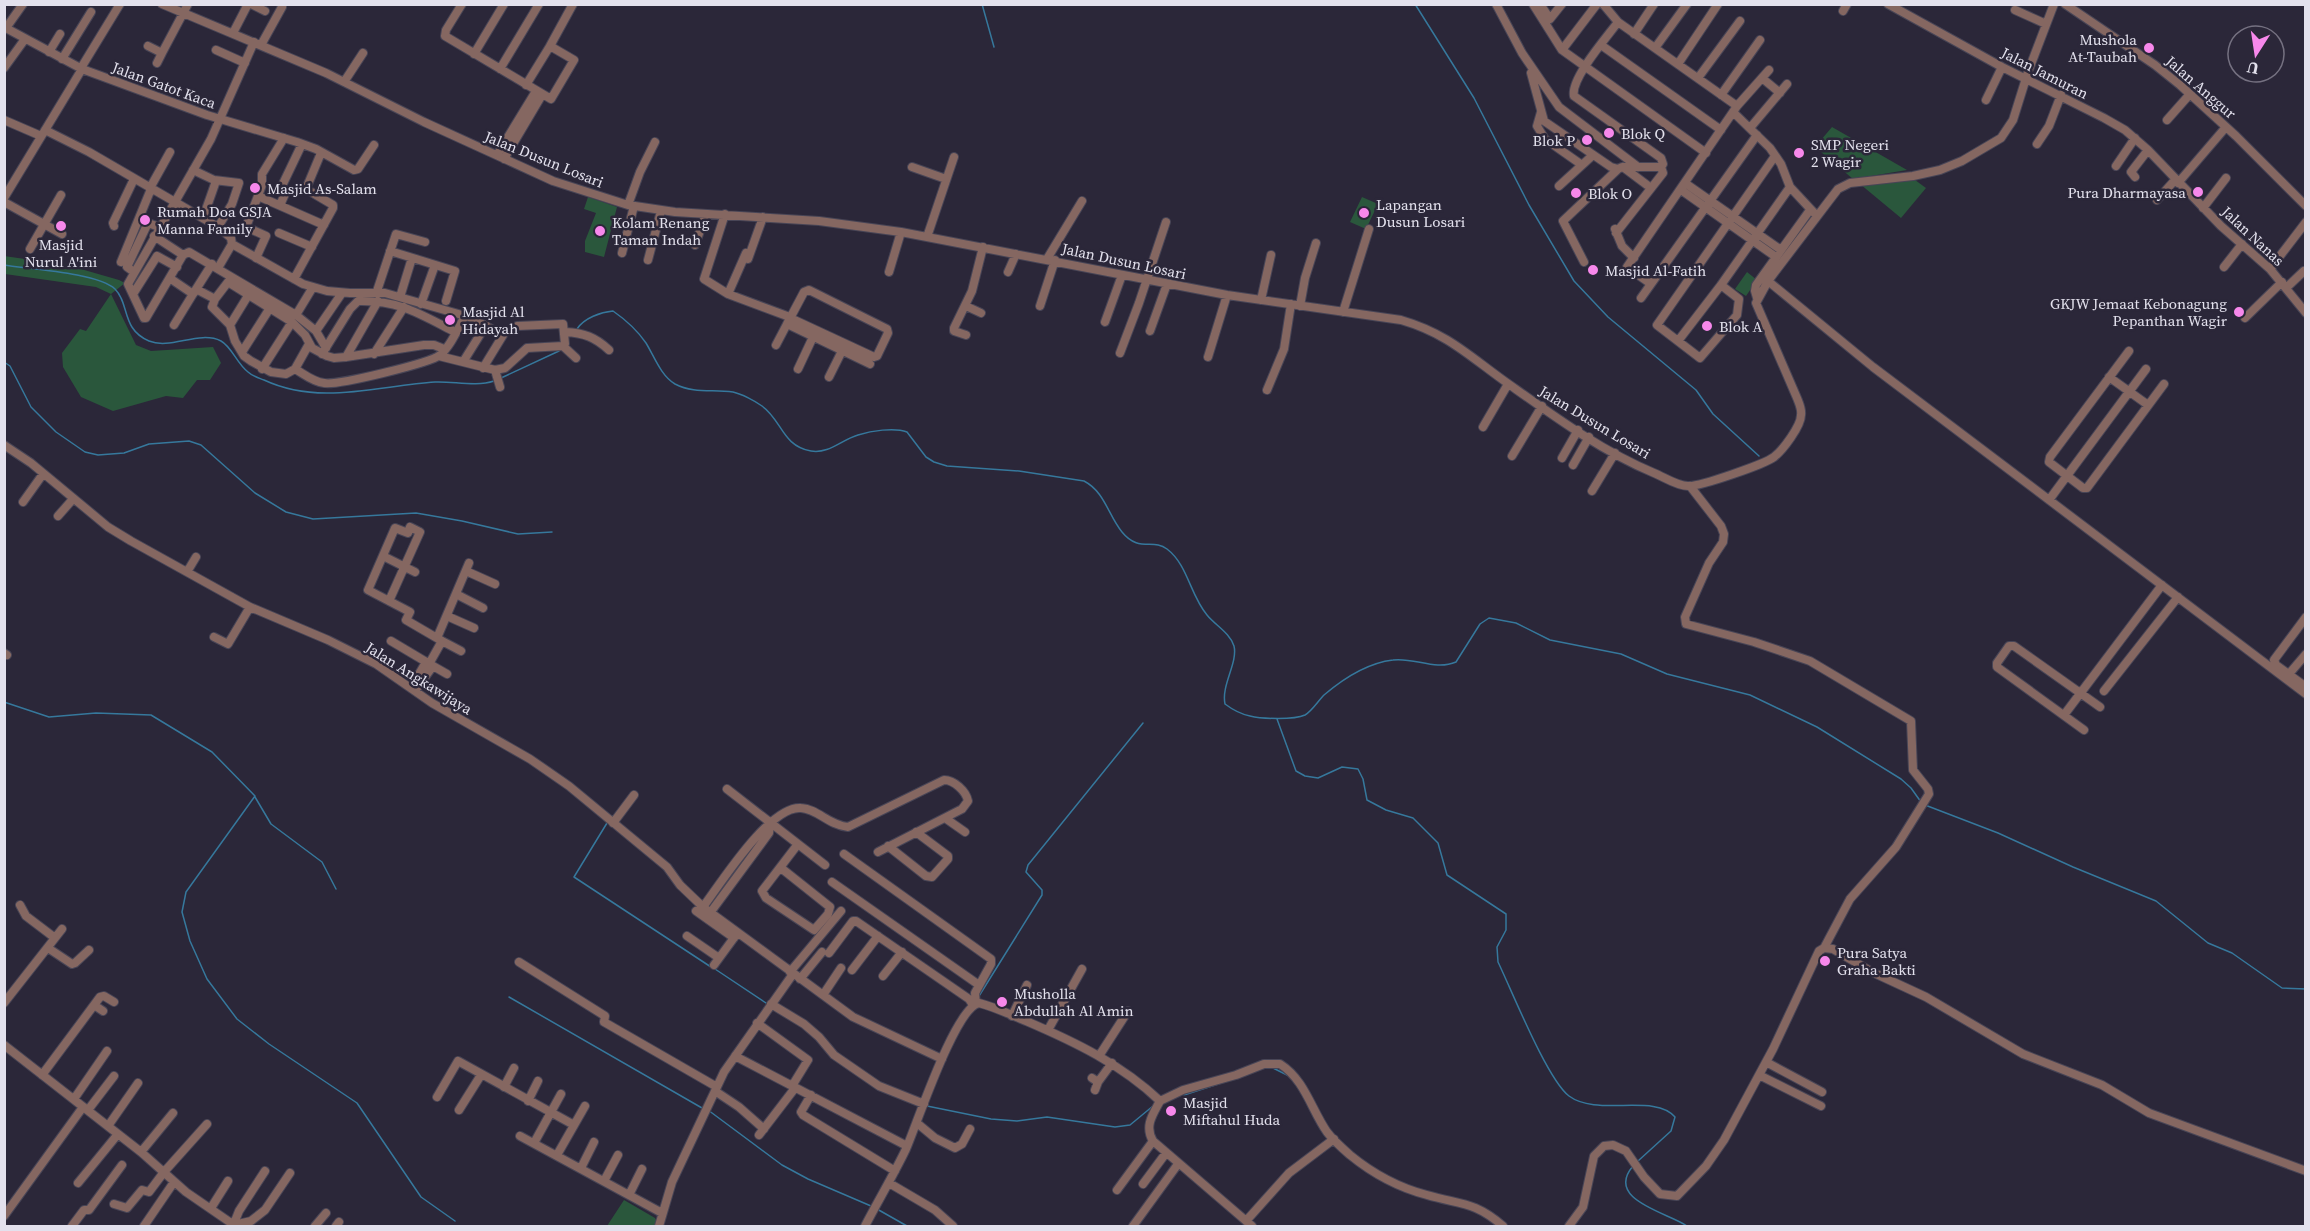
<svg xmlns="http://www.w3.org/2000/svg" width="2310" height="1231" font-family="'Source Serif 4',serif">
<style>
.green{fill:#2a573c}
.lines{fill:none;stroke-linecap:round;stroke-linejoin:round}
.stream{stroke:#36789c;stroke-width:1.5}
.minor-casing{stroke:#484556;stroke-width:10}
.minor{stroke:#856761;stroke-width:8}
.poi-dot{fill:#f788eb;stroke:#2b2739;stroke-width:2}
.labels{text-anchor:middle;dominant-baseline:central;stroke-width:5;stroke-linejoin:round;paint-order:stroke}
.poi-label{font-size:15px;fill:#e3e1ed;stroke:#2b2739;text-anchor:start}
.street-label{font-size:15px;fill:#e3e1ed;stroke:#2b2739}
</style>
<rect width="100%" height="100%" fill="#2b2739"/>
<path class="green" d="M1832,127L1907,170L1853,179L1815,147Z
M1915,180L1926,188L1901,218L1860,184Z
M588,197L617,207L604,257L585,252V241L596,213L584,209Z
M1362,197L1378,204L1366,229L1350,222Z
M4,256L67,265L119,280L125,283L111,294L136,345L151,351L213,347L221,363L210,380H197L183,398L166,396L113,411L81,397L63,367L62,353L80,329L86,331L111,294L96,287L5,274Z
M1747,272L1757,280L1746,296L1735,289Z
M624,1200L655,1218L657,1222L656,1226H607Z"/>
<g class="lines">
<path class="stream" d="M982,4L994,47
M1415,4L1474,98L1529,205L1574,281L1608,317L1696,390L1713,414L1759,456
M4,265C29,269 98,273 115,289C130,304 121,329 149,341C171,350 199,330 221,341C232,347 237,364 248,372C252,376 259,378 264,380C320,406 377,386 435,382C453,381 476,387 494,381
M577,329C584,318 601,312 613,311C626,320 637,330 646,343C654,356 661,376 675,384C694,394 713,389 733,392C742,394 755,401 762,406C782,420 782,446 811,451C829,454 841,440 858,435C871,431 894,427 907,432L926,457L934,462L947,466L1019,471L1084,481C1105,492 1108,515 1122,532C1139,553 1153,538 1167,549C1188,565 1190,595 1207,615C1215,625 1230,633 1234,646C1238,663 1221,685 1225,704C1233,710 1240,714 1250,716C1262,719 1294,720 1305,715C1312,711 1318,701 1324,695C1344,678 1367,663 1393,660C1414,657 1435,671 1456,662L1480,624L1489,618L1516,623L1550,640L1621,654L1667,674L1750,695L1817,727L1901,779L1911,788L1921,802
M4,362L10,366L31,407L56,432L85,452L98,455L124,453L149,444L189,441L201,445L255,493L286,512L313,519L416,513L462,521L518,534L552,532
M501,378L559,351
M4,702L49,717L96,713L151,715L212,752L255,796L186,892L182,912L190,941L207,979L237,1019L269,1044L357,1103L421,1197L455,1221
M1277,719L1296,771L1305,776L1318,778L1342,767L1358,769L1363,779L1367,800L1386,810L1413,818L1438,843L1447,875L1506,914V930L1497,947L1498,962C1512,991 1547,1079 1569,1096C1597,1117 1655,1093 1675,1117L1671,1131L1638,1161
M255,797L271,824L322,862L336,889
M1925,805L1998,833L2073,867L2156,901L2208,943L2232,953L2282,988L2306,989
M607,823L574,877L711,967
M715,969L766,1003
M979,996L1042,895V890L1026,872L1028,865L1143,723
M509,997L702,1108
M1273,1068L1287,1075
M1184,1095L1249,1074
M927,1106L991,1119L1017,1121L1047,1117L1115,1127L1130,1125L1153,1106
M708,1110L782,1165L808,1179L871,1206
M1633,1166C1604,1200 1669,1213 1687,1226
M877,1209L907,1226"/>
<defs>
<path id="minor" d="M162,4L326,73L424,122L553,181L628,205L675,212L819,221L901,232L1227,295L1401,320C1449,334 1470,357 1510,385C1555,417 1603,452 1654,473C1664,477 1677,486 1688,486C1699,487 1765,464 1774,457C1783,450 1801,426 1801,415C1802,409 1799,403 1797,398L1756,303L1768,281L1828,202L1838,189L1850,183L1913,176L1940,170L1962,161L2001,138L2013,120L2028,72L2054,4
M251,4L265,11
M462,4L446,30L445,36L551,99L574,60L550,46L573,4
M1496,4L1522,53L1559,107L1638,167
M1533,4L1562,50L1706,153
M1540,4L1550,19L1562,4
M1603,4L1618,22L1737,106L1733,112L1770,148L1781,164L1790,187L1817,216
M1888,4L2002,67L2104,118L2125,130L2148,150L2221,226L2270,269L2306,313
M2065,4L2155,65L2180,85L2236,136L2306,206
M2015,10L2046,24
M1843,11L1847,4
M4,27L82,69L207,115L297,142L316,149L354,170L358,169L374,145
M6,28L23,4
M233,33L248,4
M1634,34L1654,4
M254,42L211,139L128,284L144,318H146L183,255L189,252L296,315L316,331L342,293
M261,45L282,7
M1601,45L1721,130
M148,46L162,53L188,4
M1655,48L1687,4
M216,50L245,63
M1562,50L1597,4
M49,52L60,34
M474,54L504,4
M62,59L91,12
M157,63L162,53
M1678,64L1718,4
M4,68L25,39
M81,68L120,4
M500,69L539,4
M1531,73L1544,121L1611,167L1618,169L1622,167H1661
M1698,78L1740,21
M1762,78L1780,93
M344,82L363,53
M526,85L550,46
M1721,95L1760,40
M1986,100L2002,67
M1737,106L1769,70
M1541,112L1537,126L1545,139L1582,165
M1733,112L1627,267L1651,284L1757,135
M4,120L41,136
M2167,120L2190,94
M1750,128L1787,84
M45,130L89,152L218,227L231,238L232,244L303,284L327,291L350,293H385L469,317L497,332H505L517,326L563,324L565,344L563,346L527,348L505,368L495,370L463,362L486,325
M2037,144L2049,126L2061,95
M497,155L536,91
M504,159L542,95
M2116,166L2135,138
M912,167L946,179
M1623,167L1647,185
M193,170L214,180L239,183L232,204L218,227
M2135,177L2131,172L2148,150
M1685,183L1781,250
M2178,183L2226,127
M1559,186L1593,155
M150,188L170,152
M1681,190L1776,257
M258,196L262,185V174L284,138
M4,198L82,69
M2157,200L2175,180
M4,202L62,234
M280,205L285,194L280,190L302,144
M628,205L640,172L655,142
M2203,208L2226,178
M725,214L704,279L728,294L746,253
M203,218L216,181
M114,226L113,223L134,179
M1615,229L1622,246L1634,258
M279,233L312,247
M1616,233L1663,173L1661,167L1663,164L1661,158L1574,96C1570,79 1607,37 1618,22
M154,236L183,255
M927,237L954,157
M695,245L706,214
M30,249L61,195
M390,251L455,271L446,301
M622,253L634,206
M256,258L266,236L246,227L258,196L324,225
M748,259L763,217
M1047,259L1082,201
M648,260L661,211
M121,262L151,189
M1584,262L1563,221L1618,169
M2224,267L2242,244
M218,268L232,244
M2270,269L2306,222
M134,272L127,267L148,223L159,227
M889,272L901,232
M1008,272L1016,254
M171,279L193,294L212,264
M294,279L333,208V205L306,189L321,153
M1768,281L1873,367L2306,694
M1721,285L1739,299L1737,315L1700,358L1657,325L1775,156
M2286,288L2304,271
M196,289L215,299L228,282L292,322L305,335L312,348L327,356L334,358L346,357L424,345H434L444,349
M377,291L396,234L425,242
M133,294L157,256L177,267
M728,294L787,316L790,318L874,357L877,356L888,333L887,329L809,290L804,292L787,324L870,364
M400,297L412,258
M1641,298L1651,284
M1757,298L1755,291L1756,285L1810,210
M215,299L212,307L230,325L235,341L244,356L251,361L271,372L286,374L295,369L309,344
M1261,300L1271,255
M421,304L435,265
M966,306L981,313
M1040,306L1055,260
M1300,306L1305,278L1316,243
M1343,312L1369,229
M296,315L313,287
M2245,318L2282,282
M1105,322L1122,275
M174,325L193,294
M230,325L249,294
M316,331L326,348
M1150,331L1167,284
M565,332C584,333 595,337 609,350
M966,335L954,331V328L972,291L983,247
M1678,341L1721,285L1790,187
M776,345L787,324
M563,346L576,358
M2129,351L2050,457L2049,462L2083,488H2087L2164,384
M242,352L270,308
M1120,353L1139,303L1166,222
M322,354L350,309L358,301C399,300 420,314 455,332
M374,354L404,307
M439,356L463,362
M346,357L378,301
M1208,357L1227,295
M483,368L505,332
M262,369L292,322
M295,369C304,374 313,382 324,383C336,386 430,363 440,355C451,346 458,328 465,316
M798,369L813,337
M495,370L500,387
M829,377L842,351
M2109,377L2148,405
M1267,390L1284,349L1291,304
M1483,427L1508,384
M4,445L31,463L108,527L131,541L250,607L328,640L376,664L432,703L530,759L569,786L667,867L680,885L703,907L853,1017L942,1059
M1512,456L1542,406
M1562,458L1578,430
M1573,465L1589,437
M1690,486L1721,526L1724,534L1723,542L1709,563L1685,617L1686,624L1754,642L1810,661L1911,721L1913,770L1928,789L1929,794L1896,847L1850,899L1824,948
M1592,491L1615,453
M2049,500L2146,369
M23,502L43,474
M58,516L73,499
M383,556L415,572
M466,571L495,584
M187,572L196,557
M456,594L483,608
M389,601L420,532L410,527L408,533L395,528L368,590L410,612L406,620L442,641
M447,616L474,628
M2306,617L2274,660L2276,665L2306,687
M214,637L228,644L250,607
M437,638L469,563
M391,641L433,666L415,691
M4,653L7,655
M429,664L442,641L461,651
M433,666L447,674
M2289,674L2306,654
M411,688L426,662
M2104,691L2178,597
M2064,715L2162,585
M2084,730L1997,667V663L2009,646H2014L2100,707
M727,789L825,865
M945,818L965,832
M613,823L634,795
M888,846L926,876L932,877L948,859V856L916,832
M844,854L991,959V964L975,993L976,1004
M781,868L830,907L828,914L814,930L766,898L762,891L798,844
M832,882L979,985
M20,905L26,916L55,938
M703,907C721,883 770,805 801,808C818,809 828,825 848,827L944,780C954,780 966,791 968,801L962,809L878,852
M696,911L734,938
M710,913L769,833L770,824
M687,936L719,958
M48,948L72,964L75,963L89,950
M829,953L853,921H856L969,999L973,1005
M519,962L605,1016L604,1022L717,1087
M714,965L736,935
M852,970L878,936
M790,972L841,911
M883,976L902,952
M800,979L822,952
M823,995L841,968
M4,1003L62,929
M771,1004L804,1024L819,1037L834,1055L879,1086L924,1104
M94,1005L103,1011
M1012,1016L1027,985
M757,1023L808,1060L792,1086
M1048,1030L1082,969
M4,1045L141,1152L186,1192L234,1225L251,1221L265,1210L290,1173
M735,1056L907,1146
M1099,1056L1128,1011
M1766,1062L1822,1092
M42,1075L100,997L104,996L114,1002
M1759,1075L1821,1106
M1092,1078L1098,1082L1112,1063
M504,1087L514,1068
M1095,1090L1098,1082
M715,1091L739,1107L764,1129
M811,1095L801,1112L803,1115L895,1171
M437,1097L458,1061L574,1125
M74,1099L107,1051
M528,1101L538,1081
M1160,1101C1153,1114 1144,1126 1153,1141L1252,1226
M88,1110L114,1076
M459,1110L481,1075
M917,1123L935,1138L955,1148L962,1144L970,1129
M108,1126L138,1083
M759,1135L795,1088
M520,1136L662,1213
M534,1143L561,1094
M141,1152L173,1113
M557,1155L585,1106
M581,1168L594,1142
M604,1181L618,1155
M78,1183L118,1134
M889,1183L935,1210L953,1226
M1143,1184L1166,1153
M1117,1190L1153,1141
M629,1195L642,1169
M114,1204L127,1208L142,1190L149,1192L164,1172L207,1124
M211,1208L228,1181
M4,1216L83,1107
M1246,1221L1289,1173L1334,1139
M72,1226L84,1210H89L122,1165
M144,1226L174,1182
M233,1226L239,1211L265,1171
M315,1226L326,1213
M336,1226L339,1222
M659,1226L672,1182L724,1072L793,974
M865,1226C878,1201 893,1176 906,1149C917,1124 955,1008 979,1003C995,1007 1011,1015 1026,1021C1075,1042 1121,1064 1160,1101L1183,1090L1236,1075L1264,1064H1280C1305,1080 1311,1109 1327,1132C1333,1140 1342,1148 1350,1155C1372,1173 1400,1188 1427,1195C1461,1205 1474,1201 1503,1226
M1133,1226L1178,1164
M1569,1226L1583,1207L1594,1156L1604,1146L1613,1145L1626,1151L1644,1177L1660,1194L1677,1196L1706,1166L1724,1140L1773,1049L1819,951L1824,948L1833,949L1872,972L1926,997L2023,1054L2102,1085L2149,1113L2306,1171"/>
</defs>
<use href="#minor" class="minor-casing"/>
<use href="#minor" class="minor"/>
</g>
<g class="poi-dot">
<circle cx="2149" cy="48" r="6"/>
<circle cx="1609" cy="133" r="6"/>
<circle cx="1587" cy="140" r="6"/>
<circle cx="1799" cy="153" r="6"/>
<circle cx="255" cy="188" r="6"/>
<circle cx="2198" cy="192" r="6"/>
<circle cx="1576" cy="193" r="6"/>
<circle cx="1364" cy="213" r="6"/>
<circle cx="145" cy="220" r="6"/>
<circle cx="61" cy="226" r="6"/>
<circle cx="600" cy="231" r="6"/>
<circle cx="1593" cy="270" r="6"/>
<circle cx="2239" cy="312" r="6"/>
<circle cx="450" cy="320" r="6"/>
<circle cx="1707" cy="326" r="6"/>
<circle cx="1825" cy="961" r="6"/>
<circle cx="1002" cy="1002" r="6"/>
<circle cx="1171" cy="1111" r="6"/>
</g>
<g class="labels">
<g class="poi-label">
<text x="2137" y="39" text-anchor="end">Mushola<tspan x="2137" dy="17">At-Taubah</tspan></text>
<text x="1621" y="133">Blok Q</text>
<text x="1575" y="140" text-anchor="end">Blok P</text>
<text x="1811" y="144">SMP Negeri<tspan x="1811" dy="17">2 Wagir</tspan></text>
<text x="267" y="188">Masjid As-Salam</text>
<text x="2186" y="192" text-anchor="end">Pura Dharmayasa</text>
<text x="1588" y="193">Blok O</text>
<text x="1376" y="204">Lapangan<tspan x="1376" dy="17">Dusun Losari</tspan></text>
<text x="157" y="211">Rumah Doa GSJA<tspan x="157" dy="17">Manna Family</tspan></text>
<text x="612" y="222">Kolam Renang<tspan x="612" dy="17">Taman Indah</tspan></text>
<text x="61" y="244" text-anchor="middle">Masjid<tspan x="61" dy="17">Nurul A'ini</tspan></text>
<text x="1605" y="270">Masjid Al-Fatih</text>
<text x="2227" y="303" text-anchor="end">GKJW Jemaat Kebonagung<tspan x="2227" dy="17">Pepanthan Wagir</tspan></text>
<text x="462" y="311">Masjid Al<tspan x="462" dy="17">Hidayah</tspan></text>
<text x="1719" y="326">Blok A</text>
<text x="1837" y="952">Pura Satya<tspan x="1837" dy="17">Graha Bakti</tspan></text>
<text x="1014" y="993">Musholla<tspan x="1014" dy="17">Abdullah Al Amin</tspan></text>
<text x="1183" y="1102">Masjid<tspan x="1183" dy="17">Miftahul Huda</tspan></text>
</g>
<g class="street-label">
<text transform="translate(2045 73) rotate(27)">Jalan Jamuran</text>
<text transform="translate(164 85) rotate(20)">Jalan Gatot Kaca</text>
<text transform="translate(2201 87) rotate(41)">Jalan Anggur</text>
<text transform="translate(544 159) rotate(22)">Jalan Dusun Losari</text>
<text transform="translate(2253 236) rotate(43)">Jalan Nanas</text>
<text transform="translate(1124 261) rotate(12)">Jalan Dusun Losari</text>
<text transform="translate(1595 422) rotate(31)">Jalan Dusun Losari</text>
<text transform="translate(419 678) rotate(32)">Jalan Angkawijaya</text>
</g>
</g>
<rect width="2310" height="1231" fill="none" stroke="#e3e1ed" stroke-width="12"/>
<g transform="translate(2256 54) rotate(192)"><circle r="28" fill="#2b2739" stroke="#757181" stroke-width="1.5"/>
<path d="M0-4.5L10 22L0 15L-10 22Z" fill="#f788eb"/>
<text y="-9" font-size="16" font-weight="bold" text-anchor="middle" fill="#e3e1ed">U</text>
</g>
</svg>
